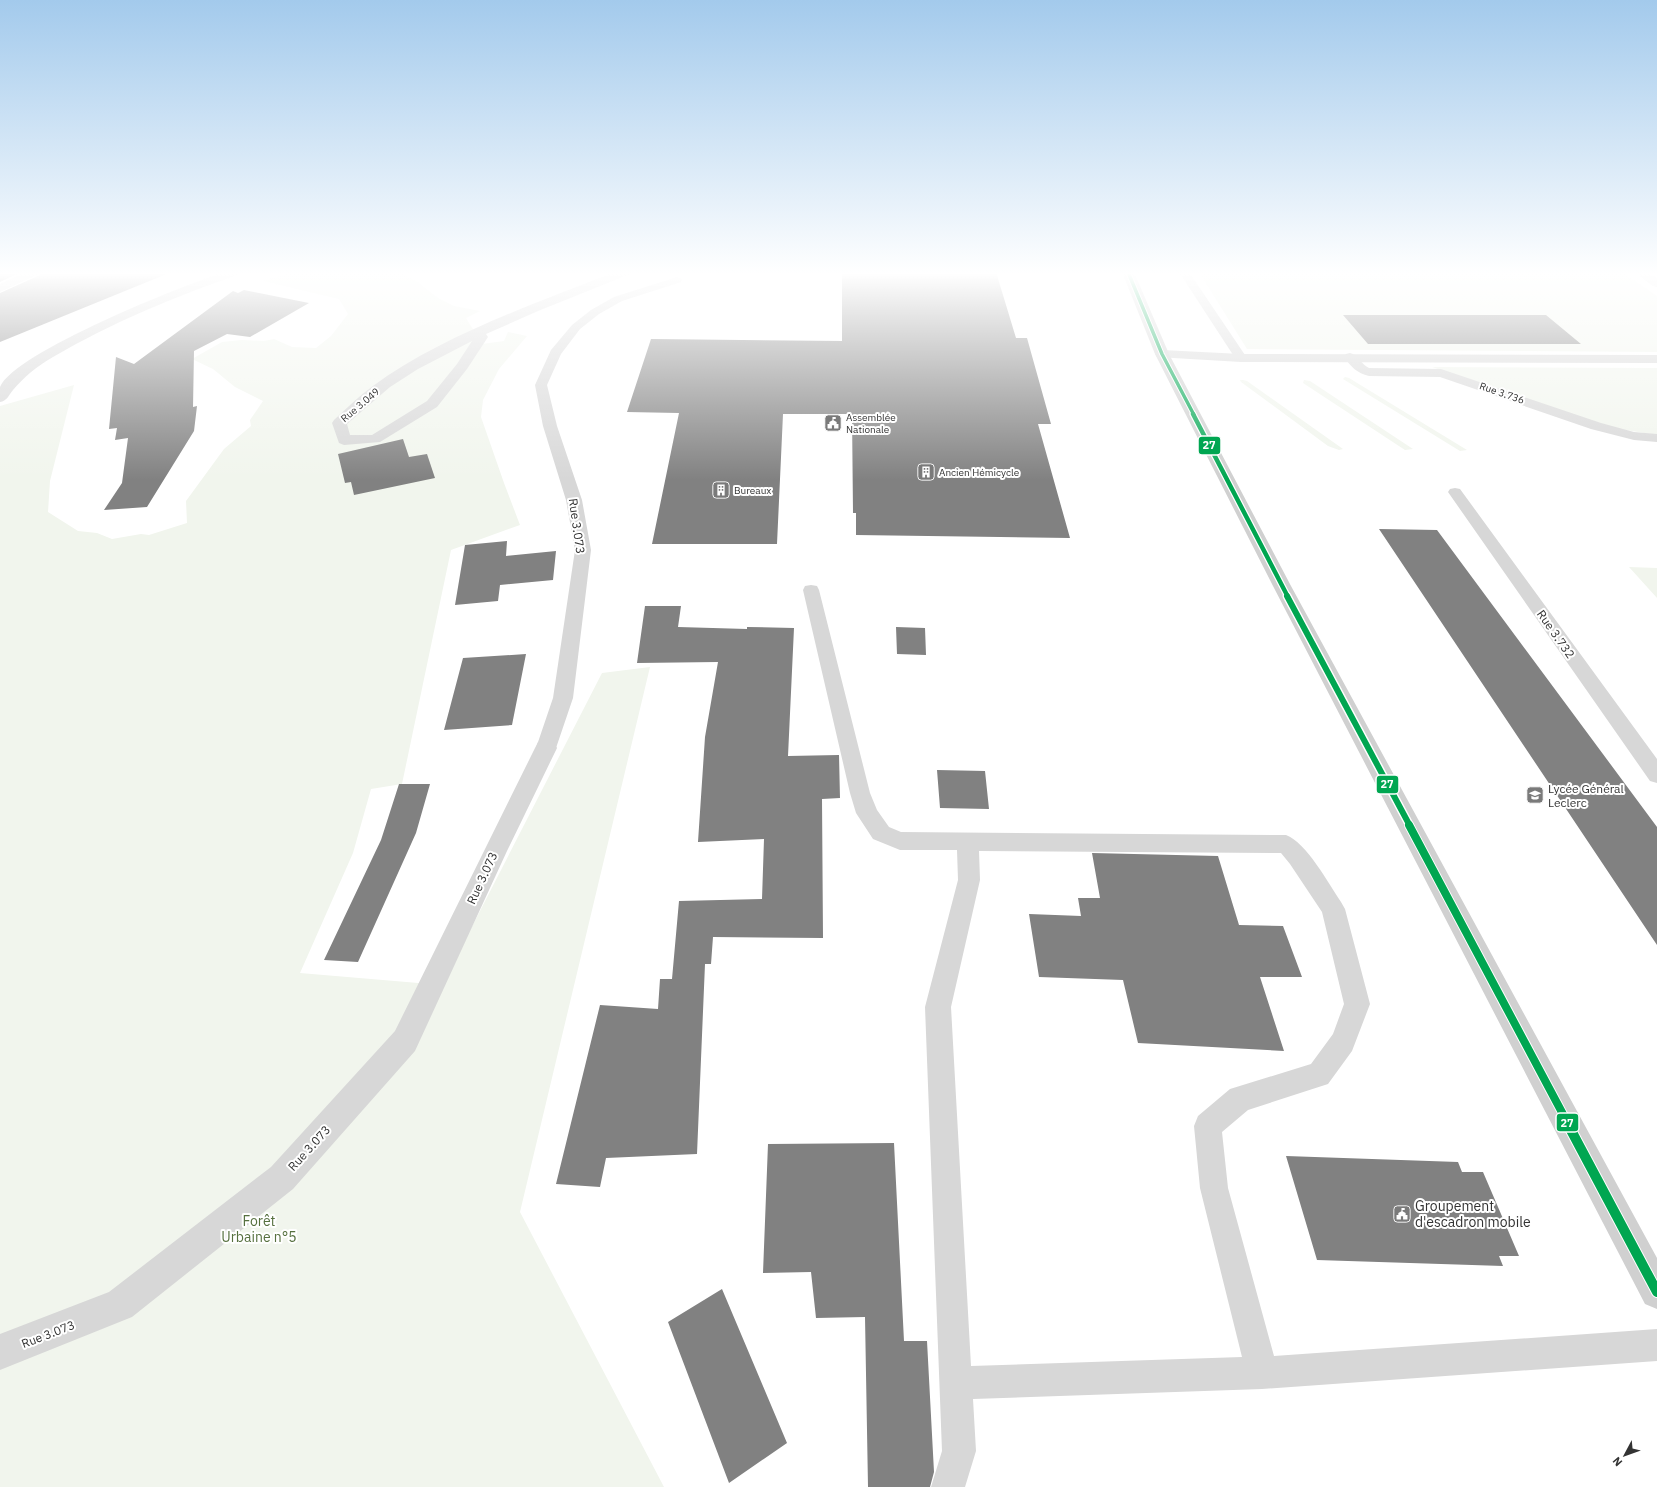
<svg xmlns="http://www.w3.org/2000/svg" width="1657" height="1487" font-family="'IBM Plex Sans',sans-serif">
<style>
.green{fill:#f1f5ed}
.building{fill:#818181}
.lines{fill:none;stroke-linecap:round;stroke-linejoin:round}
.service{fill:#d7d7d7;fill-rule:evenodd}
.minor{fill:#d7d7d7;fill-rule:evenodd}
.tertiary{fill:#d7d7d7;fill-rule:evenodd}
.secondary{fill:#d0d0d0;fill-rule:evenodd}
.bus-1-far4-casing{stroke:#fff;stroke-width:5.5}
.bus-1-far3-casing{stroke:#fff;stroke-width:7}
.bus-1-far2-casing{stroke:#fff;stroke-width:9}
.bus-1-far1-casing{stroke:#fff;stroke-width:10}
.bus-1-casing{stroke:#fff;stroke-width:12}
.bus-1-far4{stroke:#00a651;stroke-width:3.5}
.bus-1-far3{stroke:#00a651;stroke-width:4.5}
.bus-1-far2{stroke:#00a651;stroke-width:6}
.bus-1-far1{stroke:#00a651;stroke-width:8}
.bus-1{stroke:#00a651;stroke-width:10}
.labels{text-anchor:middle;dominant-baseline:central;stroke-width:4;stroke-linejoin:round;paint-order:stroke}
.far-street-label{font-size:10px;fill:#333;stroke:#fff}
.far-poi-label{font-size:10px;fill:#333;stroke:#fff;text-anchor:start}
.street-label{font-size:12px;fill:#333;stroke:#fff}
.poi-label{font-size:12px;fill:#333;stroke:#fff;text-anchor:start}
.near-poi-label{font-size:14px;fill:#333;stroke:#fff;text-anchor:start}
.near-park-label{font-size:14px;fill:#56703f;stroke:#fff}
.line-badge{stroke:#fff;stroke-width:1.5}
.badge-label{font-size:11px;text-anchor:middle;font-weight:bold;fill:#fff}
</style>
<rect width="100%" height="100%" fill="#fff"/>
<path class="green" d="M292,272H399L415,280L438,298L454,306L480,311L466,318L482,344L504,341L508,332L527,336L499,369L483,400L481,417L504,483L520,525L451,550L402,784L371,789L353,853L300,973L442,985L602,673L650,667L520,1212L664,1487H0V406L74,385L50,481L48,512L78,531L97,533L112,539L141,534L149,535L187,523L186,501L224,449L251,426L250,420L263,401L235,387L213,369L192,359L222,342L242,340L264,341L274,339L292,347L316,348L331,336L348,314L339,299L263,281Z
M1199,272H1622L1657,296V352L1247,349Z
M1432,367L1657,368V435L1613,428Z
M1345,377L1349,378L1467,450L1460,451L1343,379Z
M1243,380L1247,381L1343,449L1339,450L1328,446L1241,382L1240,380Z
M1304,380L1310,381L1413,449L1405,450L1303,383Z
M1629,567L1657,568V598Z"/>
<path class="building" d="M0,272H21L0,282Z
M42,272H169V273L0,342V293L40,275Z
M842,272H996L1016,338H1027L1051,424H1038L1070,538L856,535V513H853L852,414H783L777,544H652L679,413L627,412L651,339L842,341Z
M244,290L309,303L250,337L227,334L194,351L193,407L197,406L194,431L147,507L104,510L122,483L128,438L115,440L117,428L109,429L116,357L134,364L233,291L238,293Z
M1343,315H1546L1581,344H1368Z
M403,439L409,457L427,454L435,478L354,495L351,482L345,483L338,454Z
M1379,529L1437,530L1657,827V945Z
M507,541L506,556L556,551L553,580L500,585L498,601L455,605L465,545Z
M645,606H681L678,627L747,629V627L794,628L788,756L839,755L840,798L822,799L823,938L713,937L711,964H705L697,1154L606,1158L600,1187L556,1184L600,1005L658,1009L660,979H672L679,901L762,899L764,839L698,842L705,737L718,662L637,663Z
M896,627L925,628L926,655L897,654Z
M526,654L512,725L444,730L463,658Z
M937,770L985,771L989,809L940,808Z
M399,784H430L416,833L358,962L324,960L381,840Z
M1092,853L1218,856L1239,925L1283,926L1302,977H1260L1284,1051L1138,1043L1123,980L1039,977L1029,914L1081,916L1078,898H1100Z
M894,1143L904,1341H927L934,1472L930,1487H868L865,1317L816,1318L811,1272L763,1273L768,1144Z
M1286,1156L1458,1162L1462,1172H1483L1519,1256H1499L1503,1266L1317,1260Z
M722,1289L787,1443L729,1483L668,1322Z"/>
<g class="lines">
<path class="service" d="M1179,272H1189L1247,358L1245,361H1237Z
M677,277L681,278L682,280L681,282L622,301L599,314L580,329L561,354L547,385L557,426L582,500L591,550L573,698L556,748L553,753L546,755L539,753L536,748L553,698L575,550L566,500L543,426L535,385L551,350L572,325L591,310L614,297Z
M1350,353C1358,355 1362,365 1369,368L1441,369L1601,423L1634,432L1657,434V442L1634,440L1591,429L1440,377L1369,376C1357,373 1351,367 1344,357L1346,354Z
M1455,488L1460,489L1657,759V783L1650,781L1448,492L1450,489Z
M811,585L817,586L819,590L870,793L877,810L889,827L901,832L1286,835C1306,842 1329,884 1341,902L1345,909L1370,1004L1352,1051L1328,1084L1248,1110L1222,1132L1228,1188L1274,1356L1657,1329V1361L1262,1389L973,1399L976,1451L965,1487H931L942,1451L925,1007L958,880L957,850H900L873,839L856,813L850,793L803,590L805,586ZM979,851L1281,853L1290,864L1322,912L1344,1004L1333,1034L1311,1064L1230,1089L1198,1116L1194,1126L1200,1188L1242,1357L971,1366L951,1007L980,880Z"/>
<path class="minor" d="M25,272H41L39,274L0,292V284Z
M615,272H632L630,274L538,311L486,334L488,337L467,369L437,407L380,442L344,445L339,443L332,423L334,420C347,408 359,396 373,386C441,336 536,303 615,272ZM472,341L457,364L427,401L372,435H350L347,424L390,387L418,369Z
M1634,272H1648L1657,278V287L1653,286Z
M546,740L554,742L557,748L507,851L415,1051L293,1189L132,1317L0,1370V1334L109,1292L271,1167L395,1031L535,748L538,742Z"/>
<path class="tertiary" d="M224,272H242L240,274C176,296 111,323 53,357C37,366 24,377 13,390C8,396 7,401 0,402C0,398 0,391 0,387C15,352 184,285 224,272Z
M1162,350L1241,354L1657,355V363L1241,362L1157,357L1155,354L1157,351Z"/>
<path class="secondary" d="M1122,272H1134L1169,354L1291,586L1657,1258V1309L1645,1304L1273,586L1155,354Z"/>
<defs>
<path id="bus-1-far4" d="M1128,272L1162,354L1194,415"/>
<path id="bus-1-far3" d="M1193,414L1288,597"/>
<path id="bus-1-far2" d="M1287,596L1410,826"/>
<path id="bus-1-far1" d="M1409,825L1565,1118"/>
<path id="bus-1" d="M1564,1117L1657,1292"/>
</defs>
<use href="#bus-1-far4" class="bus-1-far4-casing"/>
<use href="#bus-1-far3" class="bus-1-far3-casing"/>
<use href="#bus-1-far2" class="bus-1-far2-casing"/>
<use href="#bus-1-far1" class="bus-1-far1-casing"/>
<use href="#bus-1" class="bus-1-casing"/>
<use href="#bus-1-far4" class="bus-1-far4"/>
<use href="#bus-1-far3" class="bus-1-far3"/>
<use href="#bus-1-far2" class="bus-1-far2"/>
<use href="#bus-1-far1" class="bus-1-far1"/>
<use href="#bus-1" class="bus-1"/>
</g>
<linearGradient id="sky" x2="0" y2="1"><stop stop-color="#a3caec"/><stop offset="0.57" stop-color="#fff"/><stop offset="1" stop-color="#fff" stop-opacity="0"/></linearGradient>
<rect width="1657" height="480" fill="url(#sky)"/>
<defs>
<symbol id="civic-square" viewBox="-11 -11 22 22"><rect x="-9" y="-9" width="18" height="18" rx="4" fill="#7a7a7a" stroke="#fff"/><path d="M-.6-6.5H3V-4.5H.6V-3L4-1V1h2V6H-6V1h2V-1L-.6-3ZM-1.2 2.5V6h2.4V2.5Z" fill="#fff"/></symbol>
<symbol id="building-square" viewBox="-11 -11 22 22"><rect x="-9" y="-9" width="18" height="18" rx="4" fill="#7a7a7a" stroke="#fff"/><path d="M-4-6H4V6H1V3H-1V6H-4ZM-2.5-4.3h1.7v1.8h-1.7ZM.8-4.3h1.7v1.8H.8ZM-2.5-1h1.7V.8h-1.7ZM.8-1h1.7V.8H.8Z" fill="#fff"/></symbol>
<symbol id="school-square" viewBox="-11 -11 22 22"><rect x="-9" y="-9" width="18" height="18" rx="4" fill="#7a7a7a" stroke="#fff"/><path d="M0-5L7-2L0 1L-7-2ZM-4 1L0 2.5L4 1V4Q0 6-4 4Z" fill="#fff"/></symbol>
</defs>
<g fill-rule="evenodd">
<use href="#civic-square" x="823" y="413" width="20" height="20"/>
<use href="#building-square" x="916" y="462" width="20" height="20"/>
<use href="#building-square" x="711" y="480" width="20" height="20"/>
<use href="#school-square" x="1525" y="785" width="20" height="20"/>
<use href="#civic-square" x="1392" y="1204" width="20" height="20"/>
</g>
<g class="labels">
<g class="far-street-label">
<text transform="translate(1502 393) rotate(19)">Rue 3.736</text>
<text transform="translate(360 405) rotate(-40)">Rue 3.049</text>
</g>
<g class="far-poi-label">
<text x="846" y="417">Assemblée<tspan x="846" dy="12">Nationale</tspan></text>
<text x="939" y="472">Ancien Hémicycle</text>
<text x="734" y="490">Bureaux</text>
</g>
<g class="street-label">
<text transform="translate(577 526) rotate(82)">Rue 3.073</text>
<text transform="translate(1556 634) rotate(55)">Rue 3.732</text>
<text transform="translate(482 878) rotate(-65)">Rue 3.073</text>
<text transform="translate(309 1148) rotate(-48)">Rue 3.073</text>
<text transform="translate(48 1334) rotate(-21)">Rue 3.073</text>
</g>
<g class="poi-label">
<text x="1548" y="788">Lycée Général<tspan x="1548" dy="14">Leclerc</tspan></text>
</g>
<g class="near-poi-label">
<text x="1415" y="1206">Groupement<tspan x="1415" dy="16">d'escadron mobile</tspan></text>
</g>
<g class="near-park-label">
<text x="259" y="1221">Forêt<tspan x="259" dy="16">Urbaine n°5</tspan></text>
</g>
</g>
<g class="line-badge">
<rect x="1198" y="436" width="23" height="19" rx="4" fill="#00a651"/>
<rect x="1376" y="775" width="23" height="19" rx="4" fill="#00a651"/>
<rect x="1556" y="1113" width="23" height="19" rx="4" fill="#00a651"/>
</g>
<g class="badge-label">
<text x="1209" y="449">27</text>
<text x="1387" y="788">27</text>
<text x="1567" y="1127">27</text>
</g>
<g transform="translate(1625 1455) rotate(229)" stroke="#ffffff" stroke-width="3" paint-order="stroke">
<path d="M0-3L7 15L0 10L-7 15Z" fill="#333333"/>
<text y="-6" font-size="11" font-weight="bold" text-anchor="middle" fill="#333333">N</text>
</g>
</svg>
